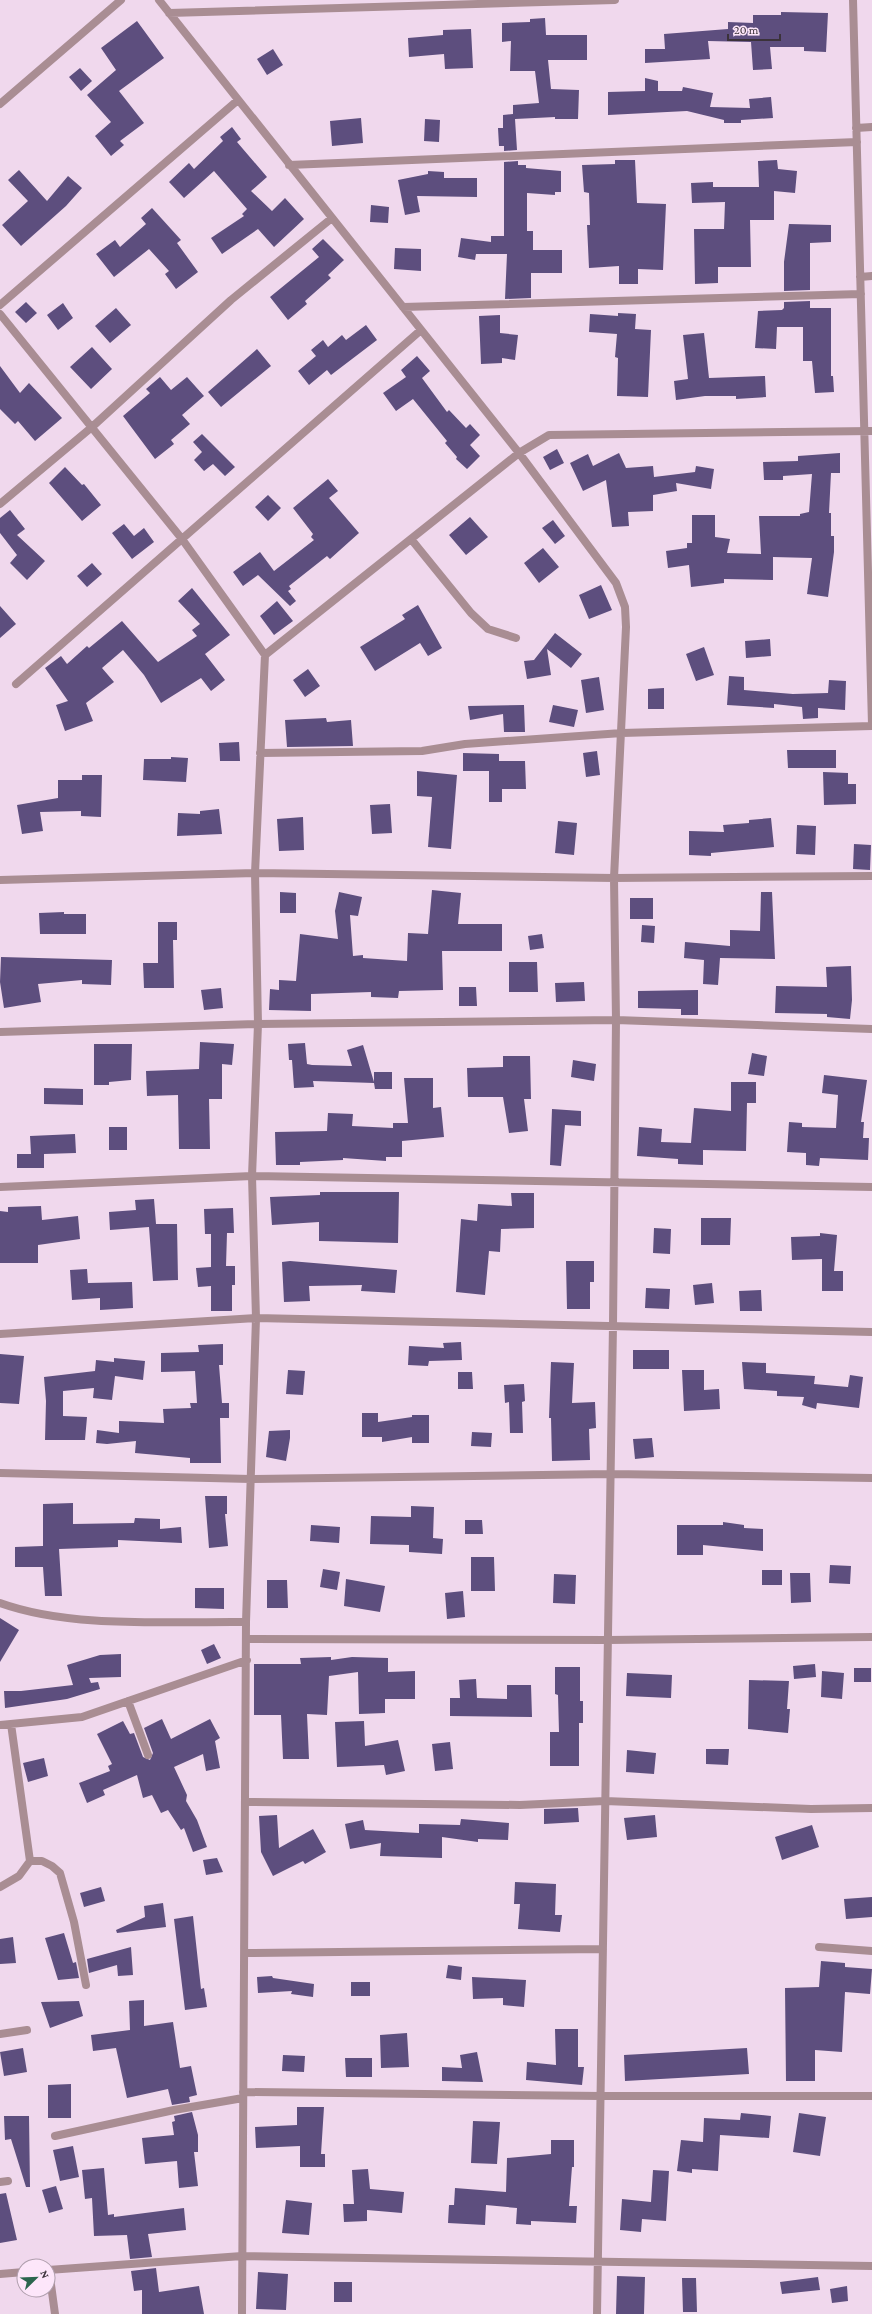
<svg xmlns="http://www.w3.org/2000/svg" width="872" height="2314" font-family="'Crimson Pro',serif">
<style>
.building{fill:#5d4e7e}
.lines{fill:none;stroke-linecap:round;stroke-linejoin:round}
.minor{stroke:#a98d93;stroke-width:8}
</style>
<rect width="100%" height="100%" fill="#f0d8ed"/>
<path class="building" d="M781,12L828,13L826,52L804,51V47H770L772,69L753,70L751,42L708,41L710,59L645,63V49H665L664,34L728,29V22L753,23V15H781Z
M545,18L546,35H587V60H548L551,89L579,90L578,119H555V117L515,119L517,150L504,151V146H499L498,128H503V115L513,114V105L539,103L535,71H510L511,41L502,42V23L530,22V19Z
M137,21L164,58L119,91L144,123L120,141L124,145L111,156L95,136L111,122L87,95L116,70L101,48Z
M471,29L473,68L445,69L444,54L409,57L408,38L443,35V30Z
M273,49L283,65L267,75L257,59Z
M80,68L92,81L81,91L69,77Z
M645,78L658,81V91H682L683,87L713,93L710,107L750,108L749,99L771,97L773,118L741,120V123H724V120L687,111L608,115V92L645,91Z
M361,118L363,143L332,146L330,121Z
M425,119L440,120L439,142L424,141Z
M232,127L241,139L237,142L267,177L251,191L272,211L285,198L304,219L274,247L258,229L222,254L211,238L244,216L242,214L247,209L214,171L184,198L169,182L189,163L194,169L223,141L220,137Z
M615,160H635L637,203L666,204L663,270L638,269V284H619V266L589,268L587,225H590L589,193L584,192L582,165L615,164Z
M777,160L778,169L797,171L795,193L774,191V220H750L751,267H718V283L695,284L694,229H724L725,202L692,203L691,183L713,182V187H759L758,161Z
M518,161V165H526V168L561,171V192H555V195L527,193V231H533V250H562V273H531V298L505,299L507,254H476L475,260L458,257L461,238L491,242V236H504V162Z
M19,170L47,201L68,176L82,188L66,206L21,246L2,225L28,201L8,180Z
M428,171L444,172V178H477V197L417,196L420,212L405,215L398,180L428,174Z
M371,205L389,207L388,223L370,222Z
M152,208L181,240L177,243L198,272L176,289L165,274L169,271L149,249L114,277L96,254L115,240L120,247L146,224L141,218Z
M789,224L831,225V242L810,243V290L784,291V262Z
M323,239L344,260L328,275L331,278L305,301L307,304L288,320L270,297L319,257L312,249Z
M395,248L421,249V271L394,269Z
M810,301V308H831V376H833L834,392L815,393L812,361H803V327H777L776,349L755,348L758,311L782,310L784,308V302Z
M26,302L37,313L26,323L15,312Z
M63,303L73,318L58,330L47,315Z
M116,308L131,325L110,343L95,326Z
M618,313L636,314L635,329L651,330L648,397L617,396L618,358L615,357L617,334L589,332L590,314L618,316Z
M500,315V333L518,335L515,360L502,358V363L481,364L479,316Z
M366,325L377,340L331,375L327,370L309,385L298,371L316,356L311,350L323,340L328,347L342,335L346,340Z
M704,333L709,378L765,376L766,397L736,399V396H705L676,400L674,381L688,379L683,335Z
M92,347L112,369L91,389L70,367Z
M257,349L271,366L221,407L208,392Z
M417,356L430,371L422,378L447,412L449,410L466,428L470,424L480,435L470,445L480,456L467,469L456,459L457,457L445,443L447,441L413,399L396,411L383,393L406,377L401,370Z
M0,366L20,393L29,383L62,418L35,441L18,421L15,424L0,409Z
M160,377L171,390L187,377L204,396L182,415L190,424L171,440L174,444L155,459L123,416L150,393L146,389Z
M202,434L235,467L225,476L213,464L204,471L194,460L202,452L193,442Z
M557,449L564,463L550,470L543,457Z
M619,453L626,468L653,466L654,477L695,472L696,466L714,469L711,489L676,483L677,491L653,495V511L628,512L629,526L612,527L606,480L583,491L570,463L588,454L593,466Z
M840,453V473H831L829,513H831V536H834V552L828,597L807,594L812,558L773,557V580L724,579V583L691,587L689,565L668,568L666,551L687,548V543H692V515H715V537L730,539L727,553L761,554L759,516H800V514L809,512L812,474L783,476V480H764L763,462L798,461V456Z
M65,467L82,485L84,484L101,505L82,521L49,483Z
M328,479L338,491L329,498L359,533L330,559L327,556L289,586L291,589L288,591L296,601L290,606L258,575L243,586L233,572L260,552L274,571L314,540L311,537L313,534L293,508Z
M268,495L281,508L268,521L255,507Z
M10,510L25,529L17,535L45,561L27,580L10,563L17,555L0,533V518Z
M470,517L488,537L466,555L449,535Z
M553,520L565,536L555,544L542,528Z
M124,524L134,536L144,528L154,542L132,559L112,533Z
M543,548L559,567L539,583L524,563Z
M92,563L102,574L87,587L77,576Z
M601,585L612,610L589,619L579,595Z
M192,588L230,635L205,654L225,680L211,691L201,678L161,703L144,675L123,650L102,668L114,682L86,703L93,721L65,731L56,705L68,701L45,668L61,656L67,664L87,646L89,648L122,621L158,662L197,636L192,630L200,624L178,601Z
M277,601L293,621L274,635L260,616Z
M418,605L442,648L428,656L420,643L375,671L360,647L405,619L402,615Z
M0,606L16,624L0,638Z
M555,633L582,654L571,668L547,649L551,675L527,679L524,661L534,660Z
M770,639L771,656L746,658L745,641Z
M704,647L714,675L696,681L686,654Z
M308,669L320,686L305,697L293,680Z
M729,676L744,677V690L793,694L828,693L829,680L846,681L845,710L818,708V718L803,719L802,707L774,704V708L727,705Z
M599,677L604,710L586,713L581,680Z
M664,688V709H648V689Z
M524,705L525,732H504L503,714L470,720L468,706Z
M553,705L578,710L574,727L549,722Z
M326,718L327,722L351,720L353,746L287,747L285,720Z
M239,742L240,761H220L219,743Z
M787,750H836V768H788Z
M597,751L600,775L586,777L583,753Z
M463,753L499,754V761H525L526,789H502V802H489V771H463Z
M171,757L188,758L186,782L143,780L144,759H171Z
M417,771L457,775L451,849L428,847L432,797L417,796Z
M823,772L848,773V784H856V804L824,805Z
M82,775H102L101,817L81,816V811L40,812L43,831L22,834L17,805L58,798V780H82Z
M390,804L392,833L372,834L370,805Z
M219,809L222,834L177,836L178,813L200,814V811Z
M303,817L304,850L279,851L277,819Z
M771,818L774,847L711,853V856L689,855V831L724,832L723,825L749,823V820Z
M558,821L577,823L574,855L555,853Z
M797,825L816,826L815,855L796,854Z
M854,844L871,845L870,870L853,869Z
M432,890L461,893L458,924H502V951H442L443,990L399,991L398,998L371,997V992L311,994V1011L269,1010L270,989L279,990V980L296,981L300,934L338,939L335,911L339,892L362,897L358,916L350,915L353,956L363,955V958L407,961L408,933L428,934Z
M280,892L296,893V913H280Z
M761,892H772L775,959L720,958L718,985L703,984L704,960L684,958L685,942L730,946V930L760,931Z
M630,898H653V919H630Z
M64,912V914H86V934H40L39,913Z
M158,922H177V940H173L174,988H144L143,963H158Z
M642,925L655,926L654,943L641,942Z
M542,934L544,948L530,950L528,936Z
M1,957L112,960L111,985L82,984V980L38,984L41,1002L4,1008L0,982Z
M509,962H537L538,992H509Z
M851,966L852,1000L850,1019L827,1017V1014L775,1013L776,986L827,987L826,967Z
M584,982L585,1001L556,1002L555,983Z
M459,987H476L477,1006H459Z
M221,988L223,1008L204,1010L201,990Z
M698,990V1015H681V1009L638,1008V991Z
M200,1042L234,1044L232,1065L222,1064V1099H209L210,1149H179L178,1095L147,1096L146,1071L199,1069Z
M305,1043L307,1064L312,1065L352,1066L347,1050L363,1045L374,1082V1072H392V1089H375L374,1083L313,1081L314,1087L294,1088L292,1060H289L288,1044Z
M94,1044H132L131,1080L109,1082V1085H94Z
M752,1053L767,1056L764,1076L748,1074Z
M503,1056H530L531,1099H524L528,1131L509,1133L503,1097H468L467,1068L503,1067Z
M573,1060L596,1064L594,1081L571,1077Z
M824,1075L867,1080L861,1122H864L863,1138H869L868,1160L820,1158L819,1166L806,1165V1153L787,1152L789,1122L802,1123V1127L836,1128L838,1095L822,1093Z
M404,1078H433V1108L441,1107L444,1137L402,1141V1157H386V1161L343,1158V1160L300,1162V1165H276L275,1132L327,1131L328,1113L353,1114L352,1126L393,1128V1123H408Z
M731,1082H756V1103H747L746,1151L703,1150V1165L678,1164V1159L637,1156L639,1127L662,1129L661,1142L691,1143L694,1108L731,1111Z
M44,1088L83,1089V1105L44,1104Z
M552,1109L581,1111V1126L565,1125L561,1166L550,1165Z
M109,1127H127V1150H109Z
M75,1134L76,1153L44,1154V1168H17V1154H31L30,1136Z
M320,1192H399L398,1243L319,1241V1222L272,1225L270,1197L320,1195Z
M511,1193H534V1228L501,1229L500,1252L489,1251L485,1295L456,1292L461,1219L477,1221L478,1204L512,1206Z
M154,1199L156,1224H177L178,1280L153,1281L149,1227L110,1230L109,1212L136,1210L135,1200Z
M41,1206L42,1220L78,1216L80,1239L38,1245V1263H0V1211L8,1212V1207Z
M233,1208L234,1233H227L226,1266H235V1285H232V1311H211V1286L198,1287L196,1268L211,1267V1234H205L204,1209Z
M701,1218H731L730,1245H701Z
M654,1228L671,1229L670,1254L653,1253Z
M820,1233L837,1235L834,1271H843V1291H822V1259L792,1260L791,1237L820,1236Z
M290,1261L397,1270L395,1293L361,1291L362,1285L309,1286L310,1301L284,1302L282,1262Z
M566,1261H594V1282H590V1309H567Z
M87,1269L88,1283L132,1282L133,1308L100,1310V1298L72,1300L70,1270Z
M712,1283L714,1303L695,1305L693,1285Z
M646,1288L670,1289L669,1309L645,1308Z
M761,1290L762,1311H740L739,1291Z
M461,1342L462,1360L429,1361L428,1366L408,1365L409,1346L444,1348L443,1343Z
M223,1344V1365H219L222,1403H229V1418H220L221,1463H190V1458L135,1453L136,1441L107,1444L96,1443L97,1430L119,1433V1421L164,1423L163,1409L191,1408L190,1403H197L195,1371L161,1372V1353L199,1352L198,1345Z
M633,1350H669V1369H633Z
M0,1354L24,1356L19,1404L0,1403Z
M114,1358L145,1361L143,1380L115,1376L112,1400L93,1398L94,1388L63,1391V1416L87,1417L85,1440H45L46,1401L44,1377L95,1371L96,1360L114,1362Z
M551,1362L574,1363L572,1403L595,1402L596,1428L589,1429L590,1460L552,1461L551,1418H549Z
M742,1362L766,1363V1373L815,1376L814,1384L848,1387L850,1375L863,1377L859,1408L817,1403L816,1409L802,1405L804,1397L777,1396V1391L744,1389Z
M288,1370L305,1371L303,1395L286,1394Z
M682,1370H704V1390L719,1389L720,1409L684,1411Z
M458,1372H472L473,1389H458Z
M524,1384L525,1401L522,1402L523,1433H510L509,1402L505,1403L504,1385Z
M362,1413H378V1422L412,1417V1415H429V1443H412V1437L382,1442V1437H362Z
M290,1430V1438L286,1461L266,1457L269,1431Z
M472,1432L492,1433L491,1447L471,1446Z
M652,1438L654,1457L635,1459L633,1439Z
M205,1496H227V1514H225L228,1546L209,1548Z
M73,1503V1524L134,1523L135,1518L160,1519V1529L181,1527L182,1543L118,1540V1547L59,1549L62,1596H45L43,1567H15V1547L43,1546V1504Z
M411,1506L434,1507L433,1538L443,1539L442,1554L409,1552V1545L370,1544L371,1516L411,1517Z
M465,1520H482L483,1534H465Z
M723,1522L744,1525V1528L763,1529V1551L703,1545V1555H677V1525H723Z
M311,1525L340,1527L339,1543L310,1541Z
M471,1557H494L495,1591H471Z
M830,1565L851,1566L850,1584L829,1583Z
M323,1569L340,1572L337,1590L320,1587Z
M762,1570H782V1585H762Z
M790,1573H810L811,1602L791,1603Z
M554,1574L576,1575L575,1604L553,1603Z
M346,1579L385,1586L380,1612L344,1606Z
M267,1580H287L288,1608H267Z
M195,1588H224V1609L195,1608Z
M463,1591L465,1617L447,1619L445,1593Z
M0,1618L19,1630L0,1662Z
M214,1644L221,1658L207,1664L201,1650Z
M121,1654V1677L89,1678L91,1683L98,1682L100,1689L67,1699L5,1708L4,1691H21L73,1685L67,1665L100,1655Z
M331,1657V1660L352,1657L388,1658V1672L415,1671V1699H385V1713L359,1714L358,1672L329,1676L327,1715L307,1714L309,1759H283L281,1715H254V1664H301L300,1658Z
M815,1664L816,1677L794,1679L793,1666Z
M555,1667H580V1701H583V1723H579V1766H550V1732H559L558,1695L555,1694Z
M854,1668H871V1682H854Z
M822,1671L844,1673L842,1699L821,1697Z
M627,1673L672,1675L671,1698L626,1696Z
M476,1679L477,1698L507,1699V1685H531L532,1717L450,1716V1698H460L459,1680Z
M749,1680L789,1681L787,1709H790L788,1733L748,1729Z
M162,1719L171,1739L210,1719L220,1738L215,1741L220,1768L206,1771L203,1754L174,1767L187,1795L186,1801L197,1820L207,1847L193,1852L184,1828L181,1830L168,1810L161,1813L152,1795L143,1798L137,1775L103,1790L105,1795L87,1803L79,1783L110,1771L108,1766L112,1764L97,1734L123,1721L130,1734L134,1733L143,1757L150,1760L153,1753L144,1728Z
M364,1721L365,1746L398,1740L405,1771L386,1775L384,1765L337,1767L335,1722Z
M450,1742L453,1769L435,1771L432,1744Z
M706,1749H729L728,1765L706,1764Z
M627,1750L656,1753L654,1774L626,1772Z
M44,1758L48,1776L28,1782L23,1763Z
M578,1808L579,1822L544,1824V1809Z
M277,1815L279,1848L313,1829L326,1852L305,1864L303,1861L273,1876L261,1852L259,1816Z
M655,1815L657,1837L627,1840L624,1818Z
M461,1819L509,1823L508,1840L478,1839V1842L442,1837V1858L380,1856L381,1843L350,1849L345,1824L363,1820L365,1830L419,1833V1824L460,1825Z
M812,1825L819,1847L782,1860L775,1837Z
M217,1858L223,1872L206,1875L203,1860Z
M515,1882L556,1884L555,1915H562L560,1932L518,1929L520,1904H514Z
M101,1887L105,1901L84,1907L80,1893Z
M872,1897V1917L846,1919L844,1899Z
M163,1903L166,1927L117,1933L116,1930L145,1917L144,1906Z
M193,1916L201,1989L204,1988L207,2007L185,2010L174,1919Z
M64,1933L73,1963L76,1962L79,1978L58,1980L45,1938Z
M13,1937L16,1963L0,1964V1939Z
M131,1947L133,1975L118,1976L117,1965L89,1973L87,1959Z
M821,1961L845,1963V1967L872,1969L870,1994L845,1992L842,2052L815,2050V2081H786L785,1988L819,1987Z
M448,1965L462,1967L461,1980L446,1978Z
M272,1976L273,1978L314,1984L313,1997L291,1994L292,1991L258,1993L257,1977Z
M472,1977L526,1980L524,2007L503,2005V1998L473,1999Z
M351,1982H370V1996H351Z
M144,2000V2026L173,2022L180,2068L191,2066L197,2095L189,2097L190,2102L172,2105L168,2089L127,2098L116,2048L93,2051L91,2035L130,2030L129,2001Z
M79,2001L83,2016L50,2028L41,2002Z
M555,2029H578V2067H584L582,2085L526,2080L527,2062L556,2065Z
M407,2033L409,2067L381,2068L380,2035Z
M23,2048L27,2072L4,2076L0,2052Z
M747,2048L749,2074L625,2081L624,2055Z
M477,2052L483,2082L442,2081V2067L462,2068L460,2055Z
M283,2055L305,2056L304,2072L282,2071Z
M345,2058H372V2077H346Z
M71,2084V2118H48V2085Z
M297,2107H324L321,2154H325V2167H300V2146L256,2148L255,2127L297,2125Z
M192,2112L198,2135V2152H194L198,2186L179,2188L177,2161L145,2164L142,2138L174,2135L172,2122L175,2121L174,2116Z
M741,2113L771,2116L769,2138L720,2135L718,2171L692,2169V2173L677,2171L681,2140L703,2142L704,2118L740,2120Z
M799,2113L826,2117L820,2156L793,2152Z
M4,2116H29L30,2187H26L11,2139L5,2140Z
M473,2121L500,2122L497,2164L471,2163Z
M551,2140H574V2167H572L569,2206H577L576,2223L531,2221V2225L516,2224L517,2208L486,2205L485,2225L448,2223L449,2205H454L455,2188L506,2192L507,2158L551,2154Z
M73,2146L79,2177L60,2181L53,2150Z
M104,2168L108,2215L114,2214V2217L184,2208L186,2230L148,2234L152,2257L130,2259L127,2235L94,2236L92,2198L85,2199L82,2170Z
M368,2169L370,2189L404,2192L402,2213L367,2210V2221L344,2222L343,2204H354L352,2170Z
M653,2170L669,2171L666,2221L642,2219L641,2232L620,2230L622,2199L651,2202Z
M56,2186L63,2209L49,2213L42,2190Z
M6,2193L17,2240L0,2243V2194Z
M286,2200L312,2203L309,2235L282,2233Z
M156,2268L159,2292L199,2286L204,2314H142V2290L134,2291L131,2271Z
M258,2272L288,2274L286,2310L256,2309Z
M617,2276L645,2277L644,2314H616Z
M818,2277L820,2290L782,2294L780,2282Z
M682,2278H696L697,2312H683Z
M334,2282H352V2302H334Z
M847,2286L848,2301L832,2303L830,2289Z"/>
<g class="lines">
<path class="minor" d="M159,0L519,453L616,583L625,607L626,627L614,878L616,1020L613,1325L597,2314
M853,0L872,725
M169,13L615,0
M0,104L121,0
M856,128L872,127
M289,165L857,142
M860,277L872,276
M0,305L238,100
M403,307L861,294
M0,314L182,539L265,655L255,873L258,1024L252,1176L256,1318L246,1622L242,2314
M0,504L92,427L231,300L332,218
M411,539L471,613L488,629L516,638
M265,655L519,453L549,435L872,431
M16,684L421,330
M260,753L422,751L465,744L622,733L872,726
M0,880L255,873L614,878L872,876
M0,1032L258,1024L616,1020L872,1029
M0,1187L252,1176L872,1187
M0,1334L256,1318L872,1332
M0,1473L251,1479L611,1474L872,1478
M0,1603C72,1629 169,1621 246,1622
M247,1639L608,1640L872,1637
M128,1701L148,1755
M11,1724L30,1861H42L52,1866L60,1873L74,1922L86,1985
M0,1725L82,1717L247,1660
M246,1802L520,1805L605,1801L811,1809L872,1808
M0,1887L19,1876L30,1861
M819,1947L872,1951
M245,1953L603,1949
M0,2034L27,2030
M243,2092L601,2096H872
M55,2136L174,2110L243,2098
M0,2182L8,2181
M48,2270L242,2256L872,2266
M49,2270L55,2314
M0,2274L24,2272"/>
</g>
<g transform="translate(36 2278) rotate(67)"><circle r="19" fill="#fde6fa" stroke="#af9ead"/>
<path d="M0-3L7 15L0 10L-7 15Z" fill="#2b654e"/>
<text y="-6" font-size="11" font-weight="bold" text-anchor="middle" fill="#3b323a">N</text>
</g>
<path d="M728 34v6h52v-6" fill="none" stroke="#3b323a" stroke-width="2"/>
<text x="734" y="34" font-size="12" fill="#3b323a" stroke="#fde6fa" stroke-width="3" paint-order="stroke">20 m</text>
</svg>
